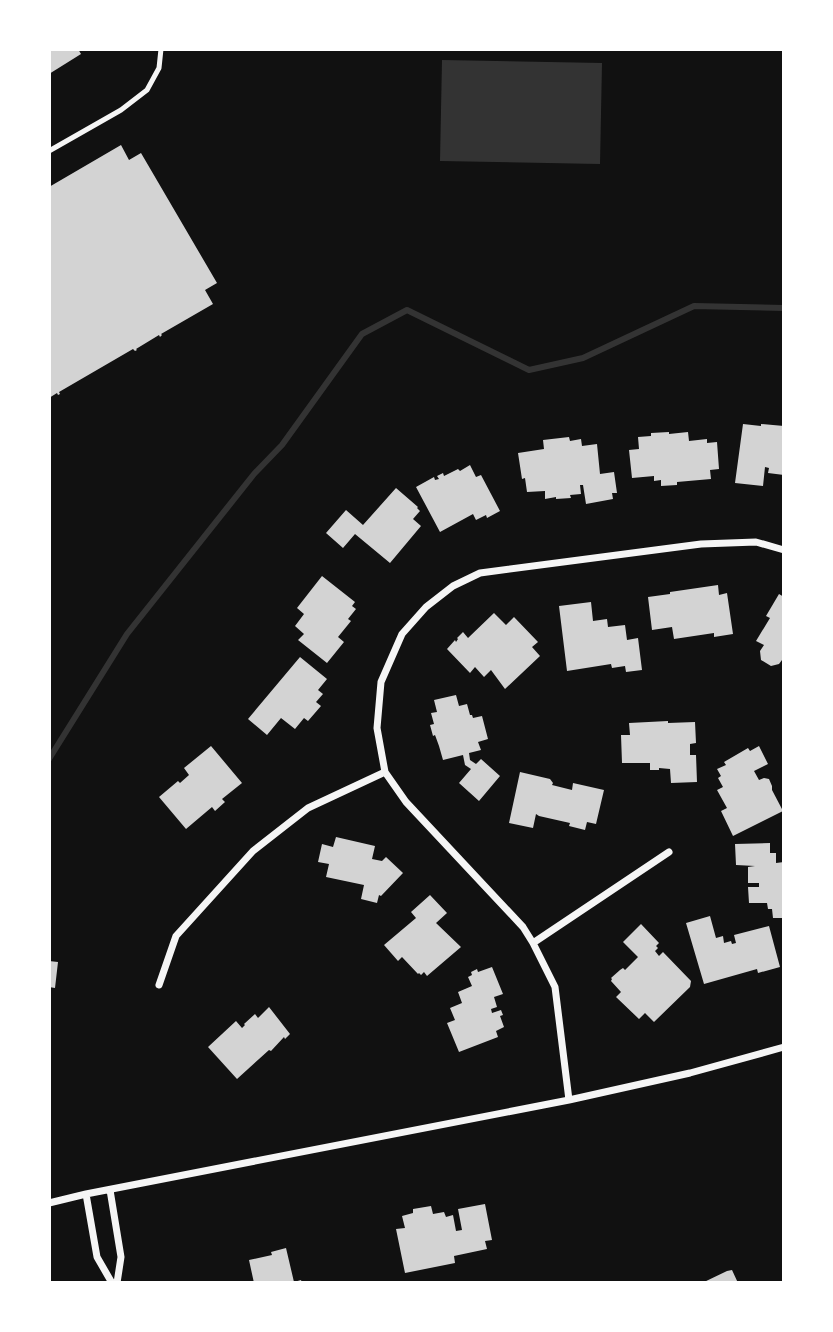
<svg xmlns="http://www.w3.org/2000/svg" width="833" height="1332" font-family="'Noto Serif',serif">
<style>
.water{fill:#333}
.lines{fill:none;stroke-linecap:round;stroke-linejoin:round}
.stream{stroke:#333;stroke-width:6}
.building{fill:#d3d3d3}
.service{stroke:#f5f5f5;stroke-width:5}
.minor{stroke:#f5f5f5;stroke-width:7}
</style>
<rect width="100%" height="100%" fill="#111"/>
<path class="water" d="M442,60L602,63L600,164L440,161Z"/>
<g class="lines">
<path class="stream" d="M49,759L127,634L254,474L282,445L362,334L407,310L529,370L583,358L694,306L784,308"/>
</g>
<path class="building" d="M49,49H78L81,54L49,74Z
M121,145L129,160L141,153L217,283L205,290L213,304L161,334L162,335L160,337L159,335L136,349L137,350L135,351L133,349L59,392L60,394L58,395L57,393L49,398V187Z
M743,424L761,426V424L784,426V475L768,473L769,468L765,467L763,486L735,483Z
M669,432V434L688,432L689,441L707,439V443L717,442L719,469L710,470L711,479L677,482V485L661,486V480L654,481V476L632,478L629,450L639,449L638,437L651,436V433Z
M569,437L570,441L581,439L582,446L597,444L600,474L614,472L617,493H612L613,499L586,504L583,485H580L581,494L570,495L571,498L556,499V497L545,499V491L527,492L525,478L522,479L518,453L544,449L543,440Z
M470,465L476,477L481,475L500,511L487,518L486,515L476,520L473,514L440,532L416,487L434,477L435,480L439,479L437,476L443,473L444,476L458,469L460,471Z
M396,488L418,507L417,508L420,511L413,519L421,526L390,563L355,534L343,548L326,533L346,510L363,525Z
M322,576L355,602L352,606L356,609L348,619L351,621L338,637L344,642L327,663L298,640L304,634L295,626L304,614L297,608Z
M718,585L719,595L727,593L733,634L714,637V633L674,639L672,627L652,630L648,597L670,594V592Z
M779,594L784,597V661L782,660L779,664L771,666L761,660L760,651L764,645L756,641L770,618L766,616Z
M591,602L593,621L607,619L608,627L625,625L627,640L638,638L642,670L626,672L625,666L612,668L611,664L567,671L559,606Z
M494,613L506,625L514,617L538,642L532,647L540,656L505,689L491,670L484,677L475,667L470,673L447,649L455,640L456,642L458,639L457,638L463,632L468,638Z
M300,657L327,679L318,690L323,694L316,702L321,706L308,721L304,718L295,729L281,718L267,735L248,719Z
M456,695L459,706L467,704L470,715H472L473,718L482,716L488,739L478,742L481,750L469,753L470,760L476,764L481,759L500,776L479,801L459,783L471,769L465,765L463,755L443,760L439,746L435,735L433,736L430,725L434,724L431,713L437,712L434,700Z
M668,721V723L695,722L696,743L690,744V755H696L697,782L671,783L670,769L659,768V770H650V763H622L621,735H630L629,723Z
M211,746L242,783L222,799L225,802L215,811L212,807L186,829L159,797L178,781L180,783L189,775L184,768Z
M759,746L768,764L754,771L759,780L764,778L769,779L772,786V790L783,811L733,836L721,811L727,808L717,790L723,787L718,778L721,776L717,769L726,765L724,762L748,748L750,751Z
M520,772L550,779L553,783L552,785L572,790L573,783L604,790L596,824L587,822L585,830L569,826L570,823L539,816L536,814L533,828L509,823Z
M336,837L375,846L372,859L382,861L386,857L403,873L381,896L379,895L377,903L361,899L364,885L326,877L329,864L318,862L322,844L333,847Z
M770,843V853H776V863L784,862V918H773L772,909H768L767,903H749L748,887H759V883H748V867L755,866L736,865L735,844Z
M430,895L447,913L436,923L461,947L427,976L424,972L421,975L419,973L418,974L402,957L398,961L384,945L416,918L411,912Z
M710,916L716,938L723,936L724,943L731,941L732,944L736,943L734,935L769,926L780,967L758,973L757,969L704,984L686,923Z
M641,924L659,943L656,946L658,948L655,951L659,956L663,952L691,981L690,987L654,1022L645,1013L639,1019L616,997L621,992L611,981L612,979L611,978L620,970L623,968L625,970L638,957L623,942Z
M49,961L58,962L55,988L49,987Z
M492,967L503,994L494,997L497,1007L491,1009L492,1013L501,1010L503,1015L500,1016L504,1027L496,1031L498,1037L459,1052L447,1023L455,1020L450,1008L462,1003L458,992L472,986L468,977L472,975L471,972L477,969L478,972Z
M269,1007L290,1034L285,1039L284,1037L271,1051L269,1050L237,1079L208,1047L236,1021L242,1028L245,1025L244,1024L255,1014L258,1018Z
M485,1204L492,1240L485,1241L487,1249L454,1256L455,1263L405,1273L396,1229L405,1228L402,1216L413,1213V1209L431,1206L433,1214L444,1212L446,1217L453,1215L456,1231L462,1230L458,1209Z
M286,1248L294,1282L301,1280L302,1283H254L249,1260L272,1255L271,1252Z
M732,1270L738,1283H702L727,1271Z"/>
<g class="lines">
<path class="service" d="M49,151L121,110L147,90L159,68L161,49"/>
<path class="minor" d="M533,943L669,852
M159,985L176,936L253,851L308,808L385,772
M569,1100L555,987L533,943L523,927L406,802L385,772L377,728L381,682L402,634L426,607L453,586L480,573L701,544L756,542L784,550
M110,1190L121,1257L117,1283
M86,1194L97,1257L112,1283
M49,1203L86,1194L569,1100L690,1073L784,1047"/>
</g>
<rect width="833" height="1332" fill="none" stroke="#ffffff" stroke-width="102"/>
</svg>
